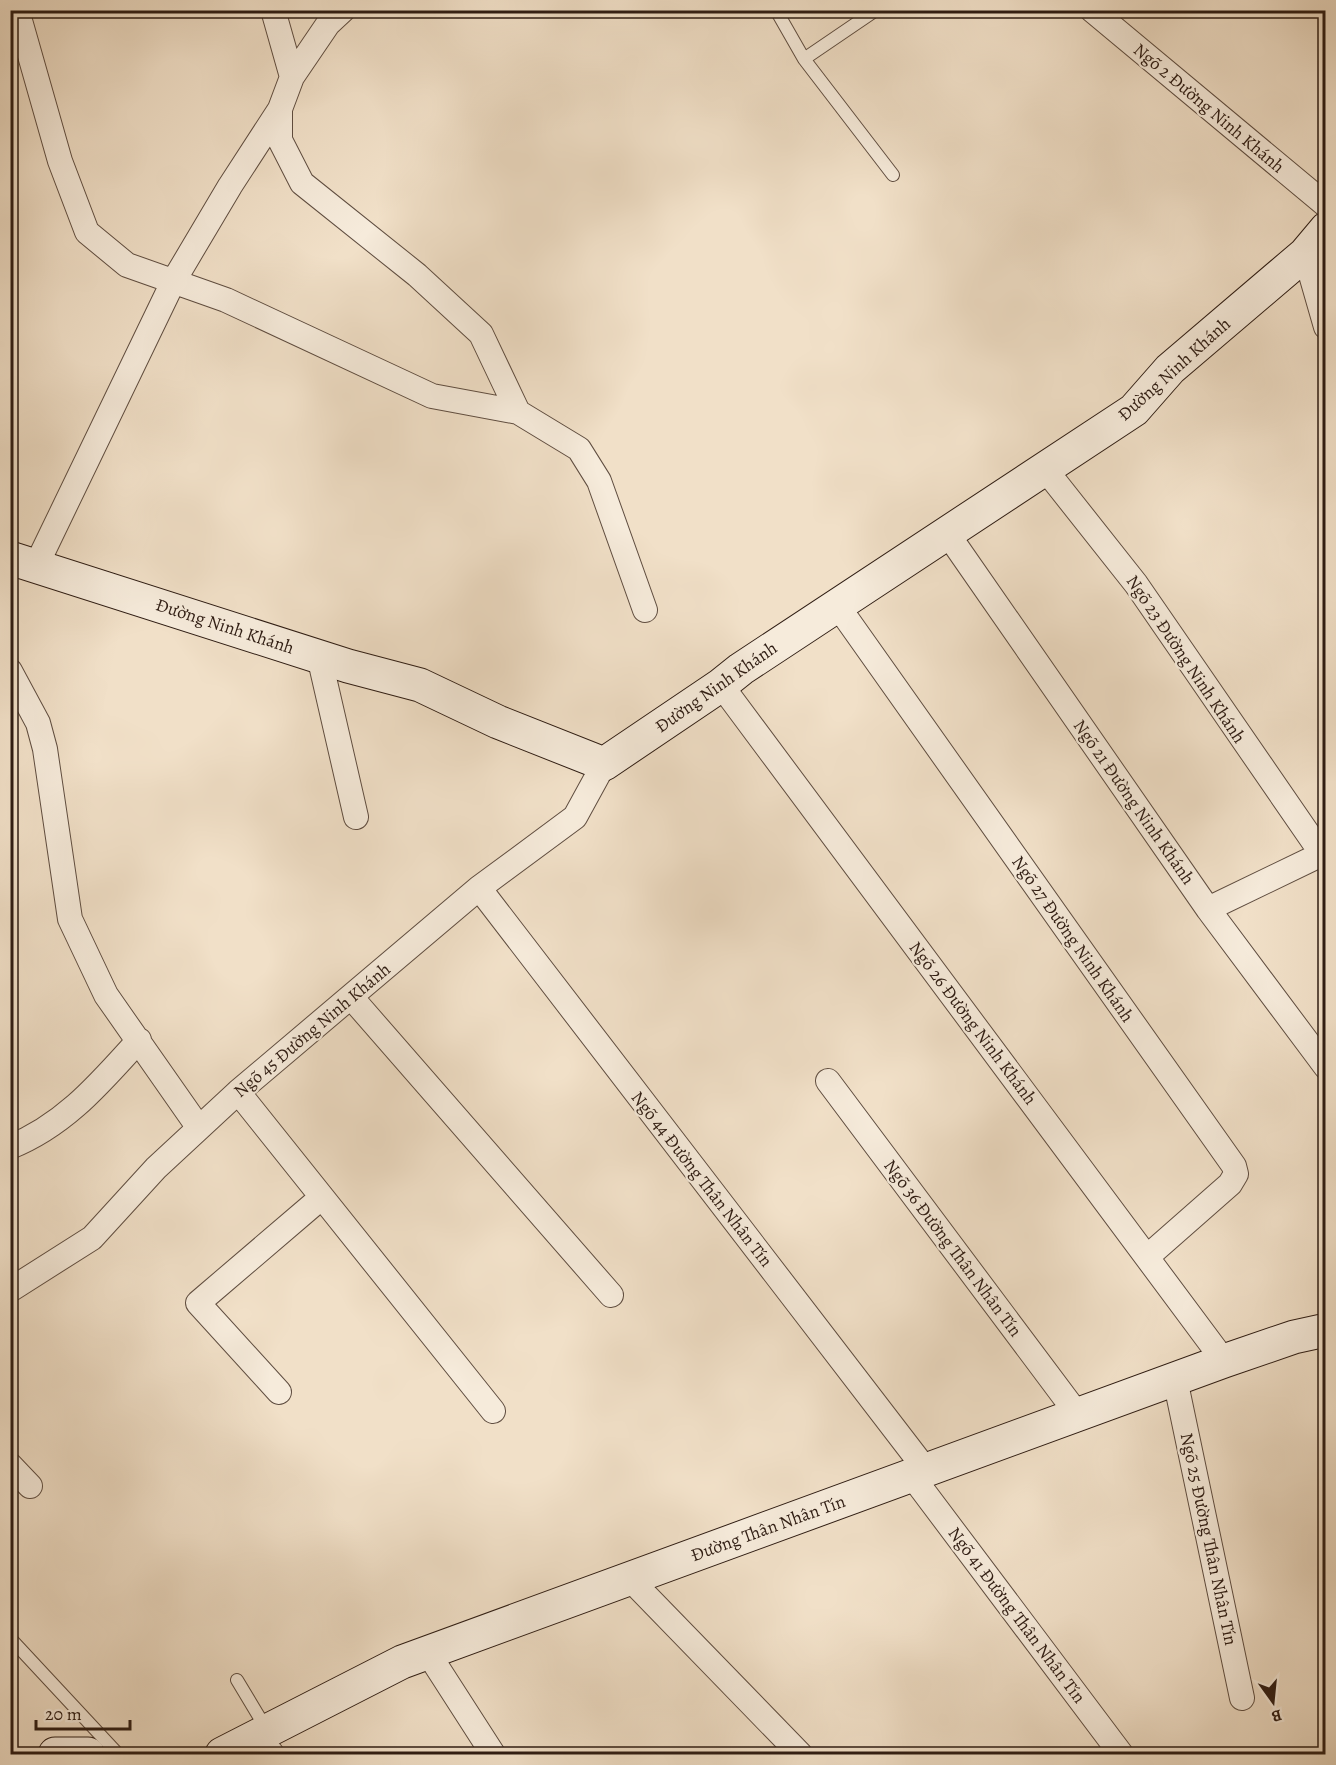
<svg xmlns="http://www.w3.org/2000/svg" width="1336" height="1765" font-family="Alegreya,serif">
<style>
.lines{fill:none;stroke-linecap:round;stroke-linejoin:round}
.lane-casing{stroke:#5f4d40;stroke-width:14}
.street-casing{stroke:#5f4d40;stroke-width:26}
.secondary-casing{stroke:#2e1c13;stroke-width:35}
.lane{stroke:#f6ebdb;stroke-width:12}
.street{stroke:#f6ebdb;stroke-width:24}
.secondary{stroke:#f6ebdb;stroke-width:33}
.labels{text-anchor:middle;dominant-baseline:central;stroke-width:4.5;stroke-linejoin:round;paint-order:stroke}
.street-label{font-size:18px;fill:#2e1c13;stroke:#f6ebdb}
</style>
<rect width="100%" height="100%" fill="#f1e0c8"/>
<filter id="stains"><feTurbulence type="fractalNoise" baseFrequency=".00333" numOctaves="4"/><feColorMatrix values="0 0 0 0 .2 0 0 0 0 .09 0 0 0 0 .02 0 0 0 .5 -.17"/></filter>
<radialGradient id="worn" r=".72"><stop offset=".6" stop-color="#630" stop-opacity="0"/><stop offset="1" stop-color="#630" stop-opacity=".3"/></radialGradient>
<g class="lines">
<defs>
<path id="lane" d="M776,10L804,59L893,175
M804,59L876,10
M10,1638L118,1754
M237,1680L267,1730"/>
<path id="street" d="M17,10L60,161L87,232L127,265L226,300L432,396L518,412L481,334L417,275L302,183L280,140V109L292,77L328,24L343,10
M273,10L292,77
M1092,10L1326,205
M1305,254L1326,327
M518,412L579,449L599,481L645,610
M1045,469L1136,584L1322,854L1208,909
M947,533L1208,909L1326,1067
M36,566L173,282L230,186L280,109
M837,605L1234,1166L1236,1174L1230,1184L1147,1257
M319,656L356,817
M10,671L38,723L45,749L70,919L106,995L199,1128
M721,685L1224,1361
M479,888L926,1470
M351,997L611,1295
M828,1081L1078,1415
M238,1092L493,1411
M10,1147C65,1125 100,1083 139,1040
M10,1290L92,1238L156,1168L238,1092L479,888L575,817L604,764
M1175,1379L1242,1698
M279,1392L198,1303L322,1197
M10,1465L30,1486
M912,1476L1121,1754
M630,1579L800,1754
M428,1653L493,1754
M257,1735L272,1754"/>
<path id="secondary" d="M10,558L348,666L420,685L498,722L604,764L721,685L741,669L1134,410L1170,369L1305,254L1326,229
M55,1754H88
M222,1754L402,1662L1224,1361L1294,1337L1326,1330"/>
</defs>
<use href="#lane" class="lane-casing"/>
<use href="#street" class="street-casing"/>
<use href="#secondary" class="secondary-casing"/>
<use href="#lane" class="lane"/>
<use href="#street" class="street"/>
<use href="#secondary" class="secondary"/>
</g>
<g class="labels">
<g class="street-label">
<text transform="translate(1209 108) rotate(40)">Ngõ 2 Đường Ninh Khánh</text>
<text transform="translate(1174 369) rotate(-42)">Đường Ninh Khánh</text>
<text transform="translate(225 626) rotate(18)">Đường Ninh Khánh</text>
<text transform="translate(1186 659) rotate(56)">Ngõ 23 Đường Ninh Khánh</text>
<text transform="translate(716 687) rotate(-35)">Đường Ninh Khánh</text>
<text transform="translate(1134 802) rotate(55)">Ngõ 21 Đường Ninh Khánh</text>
<text transform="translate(1073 939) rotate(55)">Ngõ 27 Đường Ninh Khánh</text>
<text transform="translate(973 1023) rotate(53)">Ngõ 26 Đường Ninh Khánh</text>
<text transform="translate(312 1030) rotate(-40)">Ngõ 45 Đường Ninh Khánh</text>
<text transform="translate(702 1179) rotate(52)">Ngõ 44 Đường Thân Nhân Tín</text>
<text transform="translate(953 1248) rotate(53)">Ngõ 36 Đường Thân Nhân Tín</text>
<text transform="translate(768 1528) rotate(-20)">Đường Thân Nhân Tín</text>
<text transform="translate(1209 1539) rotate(78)">Ngõ 25 Đường Thân Nhân Tín</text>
<text transform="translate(1017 1615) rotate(53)">Ngõ 41 Đường Thân Nhân Tín</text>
</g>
</g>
<rect width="1336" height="1765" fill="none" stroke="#f1e0c8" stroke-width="36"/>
<rect x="12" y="12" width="1312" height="1741" fill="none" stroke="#2e1c13" stroke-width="3"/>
<rect x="18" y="18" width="1300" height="1729" fill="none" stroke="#2e1c13" stroke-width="1.5"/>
<g transform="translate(1273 1702) rotate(165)" stroke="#f6ebdb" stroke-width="4.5" paint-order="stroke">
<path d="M0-4.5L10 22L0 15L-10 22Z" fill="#2e1c13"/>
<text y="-9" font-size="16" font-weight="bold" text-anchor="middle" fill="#2e1c13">B</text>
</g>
<path d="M36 1720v9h94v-9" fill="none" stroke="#2e1c13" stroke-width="3"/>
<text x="45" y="1720" font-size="18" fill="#2e1c13" stroke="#f6ebdb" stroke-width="4.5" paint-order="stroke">20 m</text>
<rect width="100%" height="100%" filter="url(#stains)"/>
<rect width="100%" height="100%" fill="url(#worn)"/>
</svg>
